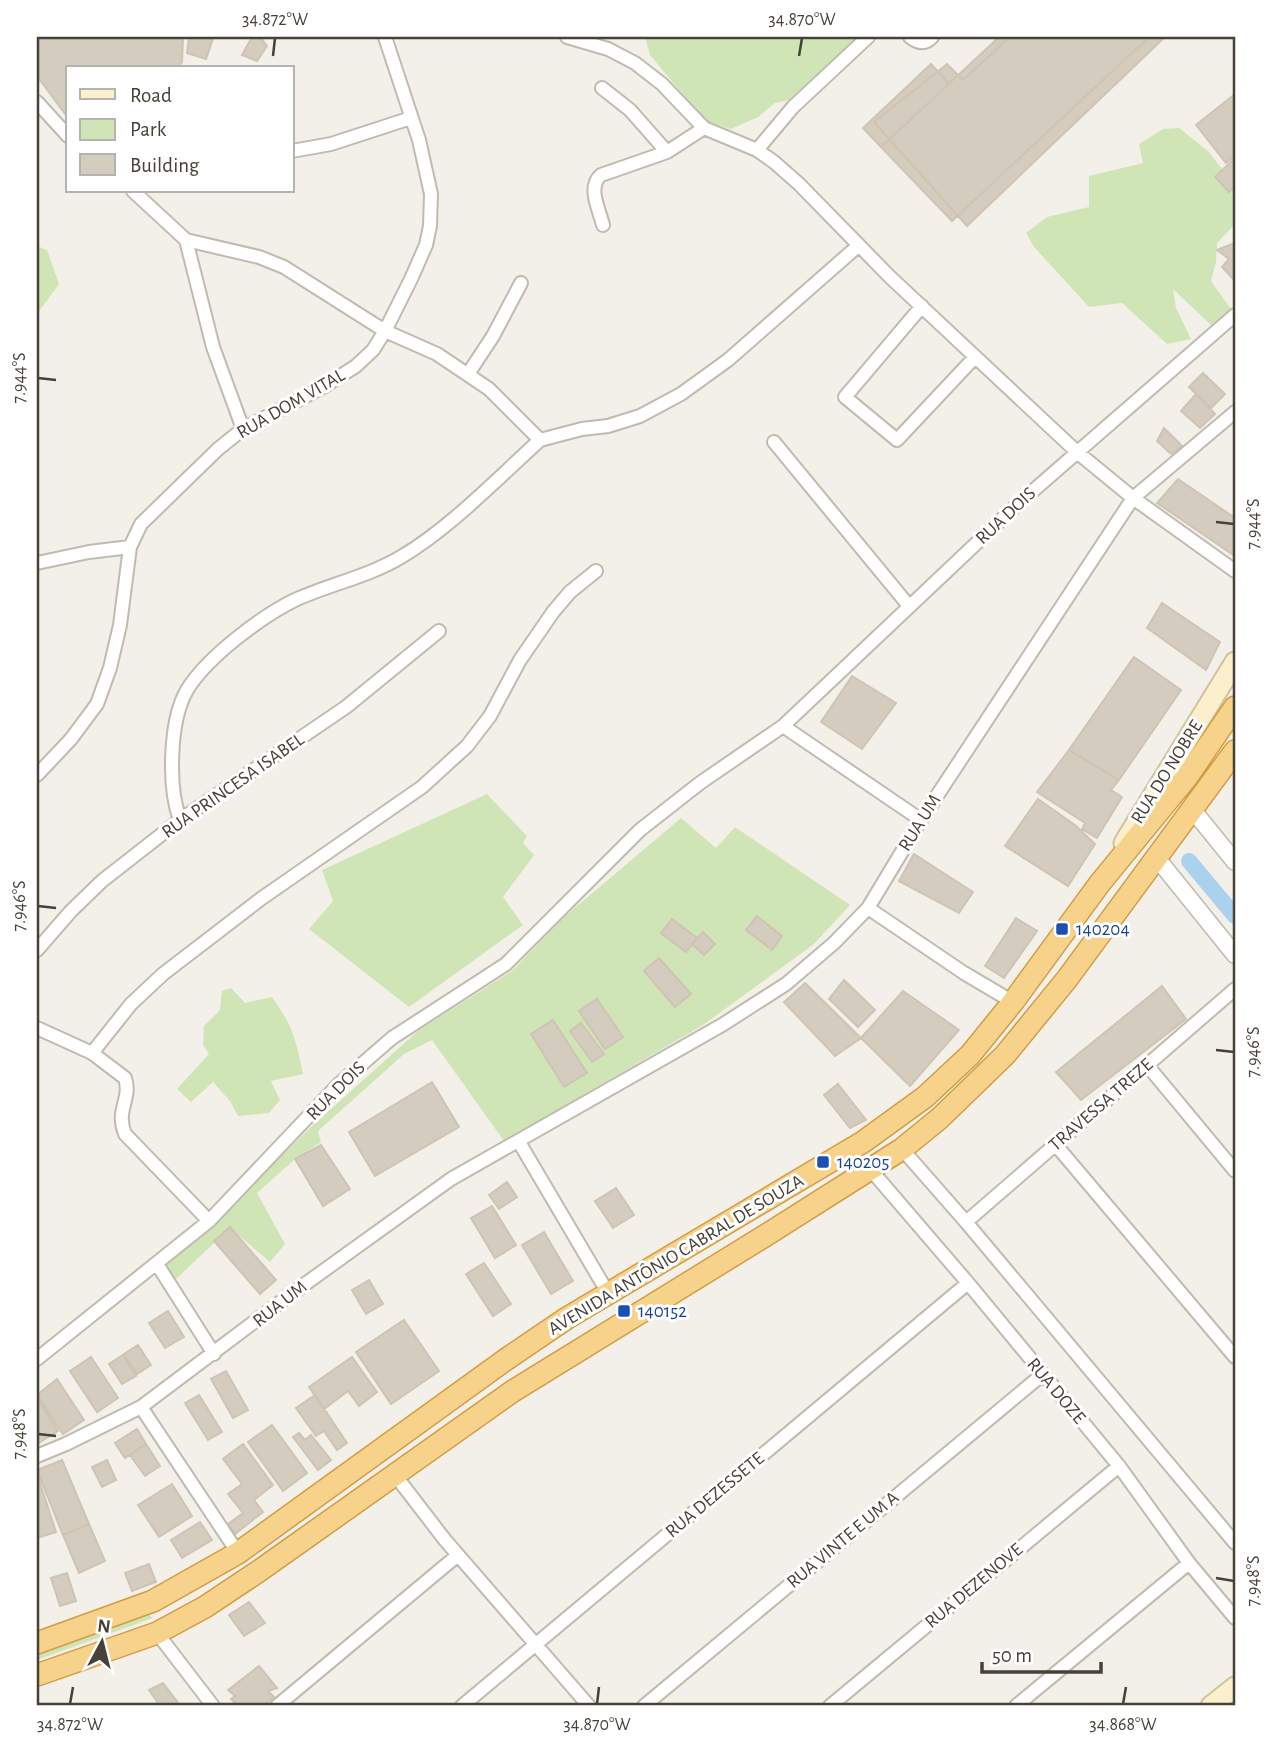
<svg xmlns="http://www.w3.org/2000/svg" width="1272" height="1743" font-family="'Alegreya Sans',sans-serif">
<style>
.green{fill:#d0e5b5}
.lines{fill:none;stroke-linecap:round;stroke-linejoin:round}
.canal{stroke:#aad2ec;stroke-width:16}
.building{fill:#d4ccbf;stroke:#cfc4b3;stroke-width:2}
.minor-casing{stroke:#c1bbaf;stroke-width:16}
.tertiary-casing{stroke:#c1bbaf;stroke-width:19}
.secondary-casing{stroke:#d0c29c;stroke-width:23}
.trunk-casing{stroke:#d39c44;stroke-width:24}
.minor{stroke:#fff;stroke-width:12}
.tertiary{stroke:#fff;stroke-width:16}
.secondary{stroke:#fbefcc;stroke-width:19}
.trunk{stroke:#f6d28a;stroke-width:21}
.ticks{fill:none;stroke:#474138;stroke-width:2.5}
.transit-dot{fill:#1a4fb4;stroke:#fff;stroke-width:2.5}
.labels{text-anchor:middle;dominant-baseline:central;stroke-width:6;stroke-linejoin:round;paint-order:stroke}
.street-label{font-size:19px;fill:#474138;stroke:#fff}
.transit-label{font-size:19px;fill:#164399;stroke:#fff;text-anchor:start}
.neatline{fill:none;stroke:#474138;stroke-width:2.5}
.ticks-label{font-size:18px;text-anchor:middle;fill:#474138}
</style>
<rect width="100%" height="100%" fill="#f3f0e9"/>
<path class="green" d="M645,37H861L789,100L775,103L758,117L731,129L705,121L650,55Z
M1179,128L1208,151L1222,169L1235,181V224L1217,243L1216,262L1211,281L1231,309L1211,325L1173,289L1176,308L1191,339L1167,344L1122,303L1089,307L1034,247L1026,233L1047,217L1089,207V176L1143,163L1139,144L1163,129Z
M37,246L47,250L59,284L37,314Z
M487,794L527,836L523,843L534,855L503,897L523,925L409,1007L309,929L333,901L322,870Z
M681,818L716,848L735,827L850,905L814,944L703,1025L504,1141L432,1040L404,1054L318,1131L321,1142L295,1159L257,1193L285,1244L270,1262L230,1228L176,1279L160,1270L203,1233L312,1126L419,1030L512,971L564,917Z
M231,988L245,1003L272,997C293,1027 296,1039 303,1074L271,1081L280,1100L269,1113L238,1116L230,1101L213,1082L191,1102L177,1089L209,1054L203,1045L204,1026L220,1010L222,991Z
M148,1614L153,1618L37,1660V1651Z"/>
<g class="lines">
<path class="canal" d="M1189,861L1235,916"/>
</g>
<path class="building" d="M37,37H183L182,62L177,68H68V118L37,76Z
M189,37L213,39L206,59L187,53Z
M252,37H260L267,46L257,61L242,55Z
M999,37H1149L952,221L881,147Z
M1010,37H1165L967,226L874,122L947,64L963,80Z
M931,64L949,84L881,147L863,128Z
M1235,94V155L1226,163L1196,125Z
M1235,158V186L1229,192L1215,177Z
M1232,244L1235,248V281L1222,267L1229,259L1217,250Z
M1203,373L1225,394L1211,408L1189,387Z
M1196,394L1215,414L1200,428L1181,411Z
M1164,428L1182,446L1171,454L1157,441Z
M1178,479L1235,518V556L1157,503Z
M1162,603L1220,642L1206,670L1147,628Z
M1134,657L1181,690L1119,780L1069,750Z
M852,676L896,703L862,749L821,722Z
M1069,750L1119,780L1111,790L1122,797L1097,838L1082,829L1085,823L1037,792Z
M1038,799L1075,825L1095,844L1068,886L1005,846Z
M914,854L973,892L959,913L899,881Z
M757,916L782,936L772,950L746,930Z
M1016,918L1037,931L1004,978L985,966Z
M672,919L697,938L686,952L661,933Z
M703,932L715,944L704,955L692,944Z
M659,958L691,994L675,1007L644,971Z
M844,980L875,1010L858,1027L829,999Z
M805,983L861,1038L835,1056L784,1002Z
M1162,986L1186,1019L1081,1100L1056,1072Z
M903,991L959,1030L910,1086L861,1038Z
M597,999L623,1037L605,1049L579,1011Z
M553,1020L587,1073L564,1087L531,1034Z
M581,1023L604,1054L592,1062L570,1031Z
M432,1082L459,1127L375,1176L349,1132Z
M838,1084L866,1120L850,1128L824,1095Z
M321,1145L350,1189L323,1206L295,1159Z
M507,1182L517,1197L499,1209L489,1195Z
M616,1188L634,1215L613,1228L595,1201Z
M492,1206L516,1245L495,1258L471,1218Z
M230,1227L276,1280L260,1294L214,1241Z
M544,1232L573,1281L551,1294L522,1245Z
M484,1263L511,1304L493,1316L466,1274Z
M369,1280L383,1304L366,1314L352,1290Z
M168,1311L184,1337L165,1348L149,1323Z
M404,1320L439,1371L391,1404L356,1352Z
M138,1345L151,1365L137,1374L124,1354Z
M123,1355L136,1376L122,1384L109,1364Z
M91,1357L118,1398L97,1412L70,1371Z
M352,1357L377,1392L359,1406L348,1391L324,1409L309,1387Z
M226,1371L248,1410L233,1418L211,1379Z
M57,1379L84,1420L63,1434L37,1395Z
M199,1395L222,1432L208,1440L185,1403Z
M315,1395L347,1443L337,1450L324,1431L316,1436L296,1408Z
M37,1398L58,1431L37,1444Z
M272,1425L307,1473L283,1491L248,1442Z
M137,1429L146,1444L125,1458L115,1443Z
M299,1433L305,1440L311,1435L331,1460L318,1470L293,1437Z
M146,1444L160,1466L145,1476L130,1455Z
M243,1444L273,1485L254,1500L263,1512L235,1534L228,1524L243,1513L228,1494L242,1484L223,1459Z
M62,1460L89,1524L63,1535L37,1470Z
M107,1460L116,1480L102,1487L92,1467Z
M37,1474L56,1532L37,1538Z
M172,1484L192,1516L159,1537L138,1505Z
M200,1522L212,1540L182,1558L171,1540Z
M89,1524L105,1561L79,1573L63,1535Z
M149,1564L156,1582L132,1591L125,1573Z
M67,1573L76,1601L60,1606L51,1578Z
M249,1602L265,1623L244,1636L229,1615Z
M259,1666L277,1688L268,1691L274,1697L263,1706H238L231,1699L235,1696L228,1690Z
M163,1683L179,1704L176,1706H160L149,1690Z"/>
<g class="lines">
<defs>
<path id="minor" d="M567,37L608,49L635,63L662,84L704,128L757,150L774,162L799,184L890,277L1077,452L1133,498L1235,571
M910,37C918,43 925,45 932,37
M602,88L630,110L667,152
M37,102L68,136
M757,150L793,107L868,37
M292,151L331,144L411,118
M133,191L186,240L259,257L284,267L385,331L437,354L489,389L540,440L582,429L608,426L640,416L681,394L728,360L858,246
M603,225C599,209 587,187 601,175L667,152L704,128
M186,240L213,347L243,429
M922,306L845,397L897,440L975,357
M468,374L493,336L521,283
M774,442L909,606
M37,563L89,552L130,547
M783,726L1019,503L1235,315
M37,775L71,739L97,704L110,668L120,625L130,547L141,524L218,449L243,429L323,387L356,366L373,350L385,331L411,279L426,245L430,226L431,194L419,140L385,37
M180,820C168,788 169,721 187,690C207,657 263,615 297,599C331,584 369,576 401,557C449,529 498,478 540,440
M868,908L964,973L1013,1002
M37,950L71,911L102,881L180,820L346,707L439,631
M37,1028L92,1053L125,1078C132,1099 115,1110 125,1134L209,1221
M92,1053L131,1004L163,974L262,898L422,787L467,746L490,716L520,660L553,612L570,592L596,571
M1147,1065L1235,1171
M519,1142L608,1293
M1055,1144L1235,1357
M902,1149L966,1222L1235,1543
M871,1170L968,1283L1119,1466L1189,1563L1235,1618
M966,1222L1235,989
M157,1264L214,1354
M37,1359L209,1221L339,1084L392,1038L506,964L640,830L700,783L783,726L921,820
M141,1407L238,1553
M37,1456L66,1444L141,1407L294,1292L451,1179L722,1025L786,984L834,943L868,908L921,820L1133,498L1235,412
M395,1475L445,1540L589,1706
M157,1633L213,1706
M277,1706L458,1555
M462,1706L968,1283
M644,1706L1043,1374
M830,1706L1119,1466
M1016,1706L1189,1563"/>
<path id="tertiary" d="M1192,809L1235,862
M1156,857L1235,955"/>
<path id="secondary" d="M1124,843L1235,662
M1211,1706L1235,1687"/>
<path id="trunk" d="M37,1643L153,1601L238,1553L508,1358L567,1318L863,1142L925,1097L970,1055L1013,1002L1100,883L1187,777L1235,707
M37,1675L157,1633L205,1607L259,1571L513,1391L763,1237L902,1149L940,1118L1005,1055L1067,979L1235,751"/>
</defs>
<use href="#minor" class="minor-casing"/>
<use href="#tertiary" class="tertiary-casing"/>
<use href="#secondary" class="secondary-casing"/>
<use href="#trunk" class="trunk-casing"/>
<use href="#minor" class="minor"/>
<use href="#tertiary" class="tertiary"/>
<use href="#secondary" class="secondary"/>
<use href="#trunk" class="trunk"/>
</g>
<path class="ticks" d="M273,56L275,38M799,56L802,38M38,378L56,380M1216,522L1234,524M38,906L56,908M1216,1050L1234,1052M38,1434L56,1436M1216,1578L1234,1581M70,1704L73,1687M597,1704L599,1687M1123,1704L1126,1687"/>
<g class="transit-dot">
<rect x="1055" y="922" width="14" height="14" rx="3.5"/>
<rect x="816" y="1155" width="14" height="14" rx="3.5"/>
<rect x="617" y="1304" width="14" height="14" rx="3.5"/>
</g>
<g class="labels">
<g class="street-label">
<text transform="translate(291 404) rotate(-30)">RUA DOM VITAL</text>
<text transform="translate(1006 516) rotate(-43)">RUA DOIS</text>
<text transform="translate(1167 772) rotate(-58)">RUA DO NOBRE</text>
<text transform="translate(233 786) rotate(-35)">RUA PRINCESA ISABEL</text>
<text transform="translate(920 823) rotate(-58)">RUA UM</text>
<text transform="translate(336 1091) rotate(-45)">RUA DOIS</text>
<text transform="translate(1101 1105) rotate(-41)">TRAVESSA TREZE</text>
<text transform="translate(676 1255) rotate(-31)">AVENIDA ANTÔNIO CABRAL DE SOUZA</text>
<text transform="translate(280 1304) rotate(-38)">RUA UM</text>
<text transform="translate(1056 1391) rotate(50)">RUA DOZE</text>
<text transform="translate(715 1495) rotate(-40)">RUA DEZESSETE</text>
<text transform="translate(843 1540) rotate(-40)">RUA VINTE E UM A</text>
<text transform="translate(974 1586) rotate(-40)">RUA DEZENOVE</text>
</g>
<g class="transit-label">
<text x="1076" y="929">140204</text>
<text x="837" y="1162">140205</text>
<text x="638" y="1311">140152</text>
</g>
</g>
<rect width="1272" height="1743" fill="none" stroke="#ffffff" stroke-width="77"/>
<rect x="66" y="66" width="228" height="126" fill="#ffffff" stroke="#b5b3af" stroke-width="2"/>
<rect x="80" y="89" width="35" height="10" fill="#fbefcc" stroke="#b5b3af" stroke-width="2"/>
<text x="130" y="102" font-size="21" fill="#474138">Road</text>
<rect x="80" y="119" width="35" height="21" fill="#d0e5b5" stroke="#b5b3af" stroke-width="2"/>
<text x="130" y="136" font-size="21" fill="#474138">Park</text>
<rect x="80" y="154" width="35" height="21" fill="#d4ccbf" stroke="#b5b3af" stroke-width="2"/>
<text x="130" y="172" font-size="21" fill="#474138">Building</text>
<g transform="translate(102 1642) rotate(7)" stroke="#ffffff" stroke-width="5" paint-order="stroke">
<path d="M0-5L12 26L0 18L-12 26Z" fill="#474138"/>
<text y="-10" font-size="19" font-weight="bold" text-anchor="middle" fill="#474138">N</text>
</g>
<path d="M982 1662v10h119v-10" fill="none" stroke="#474138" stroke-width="3.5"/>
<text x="992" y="1662" font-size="21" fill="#474138" stroke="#ffffff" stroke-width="5" paint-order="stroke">50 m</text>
<rect x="38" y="38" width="1196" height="1666" class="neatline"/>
<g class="ticks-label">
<text x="275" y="25">34.872°W</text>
<text x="802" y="25">34.870°W</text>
<text transform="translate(19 378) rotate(-90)" y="6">7.944°S</text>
<text transform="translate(1253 524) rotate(-90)" y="6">7.944°S</text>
<text transform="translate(19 906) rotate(-90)" y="6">7.946°S</text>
<text transform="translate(1253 1052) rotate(-90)" y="6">7.946°S</text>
<text transform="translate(19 1434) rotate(-90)" y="6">7.948°S</text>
<text transform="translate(1253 1581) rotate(-90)" y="6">7.948°S</text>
<text x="70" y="1730">34.872°W</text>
<text x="597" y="1730">34.870°W</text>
<text x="1123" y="1730">34.868°W</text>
</g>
</svg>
